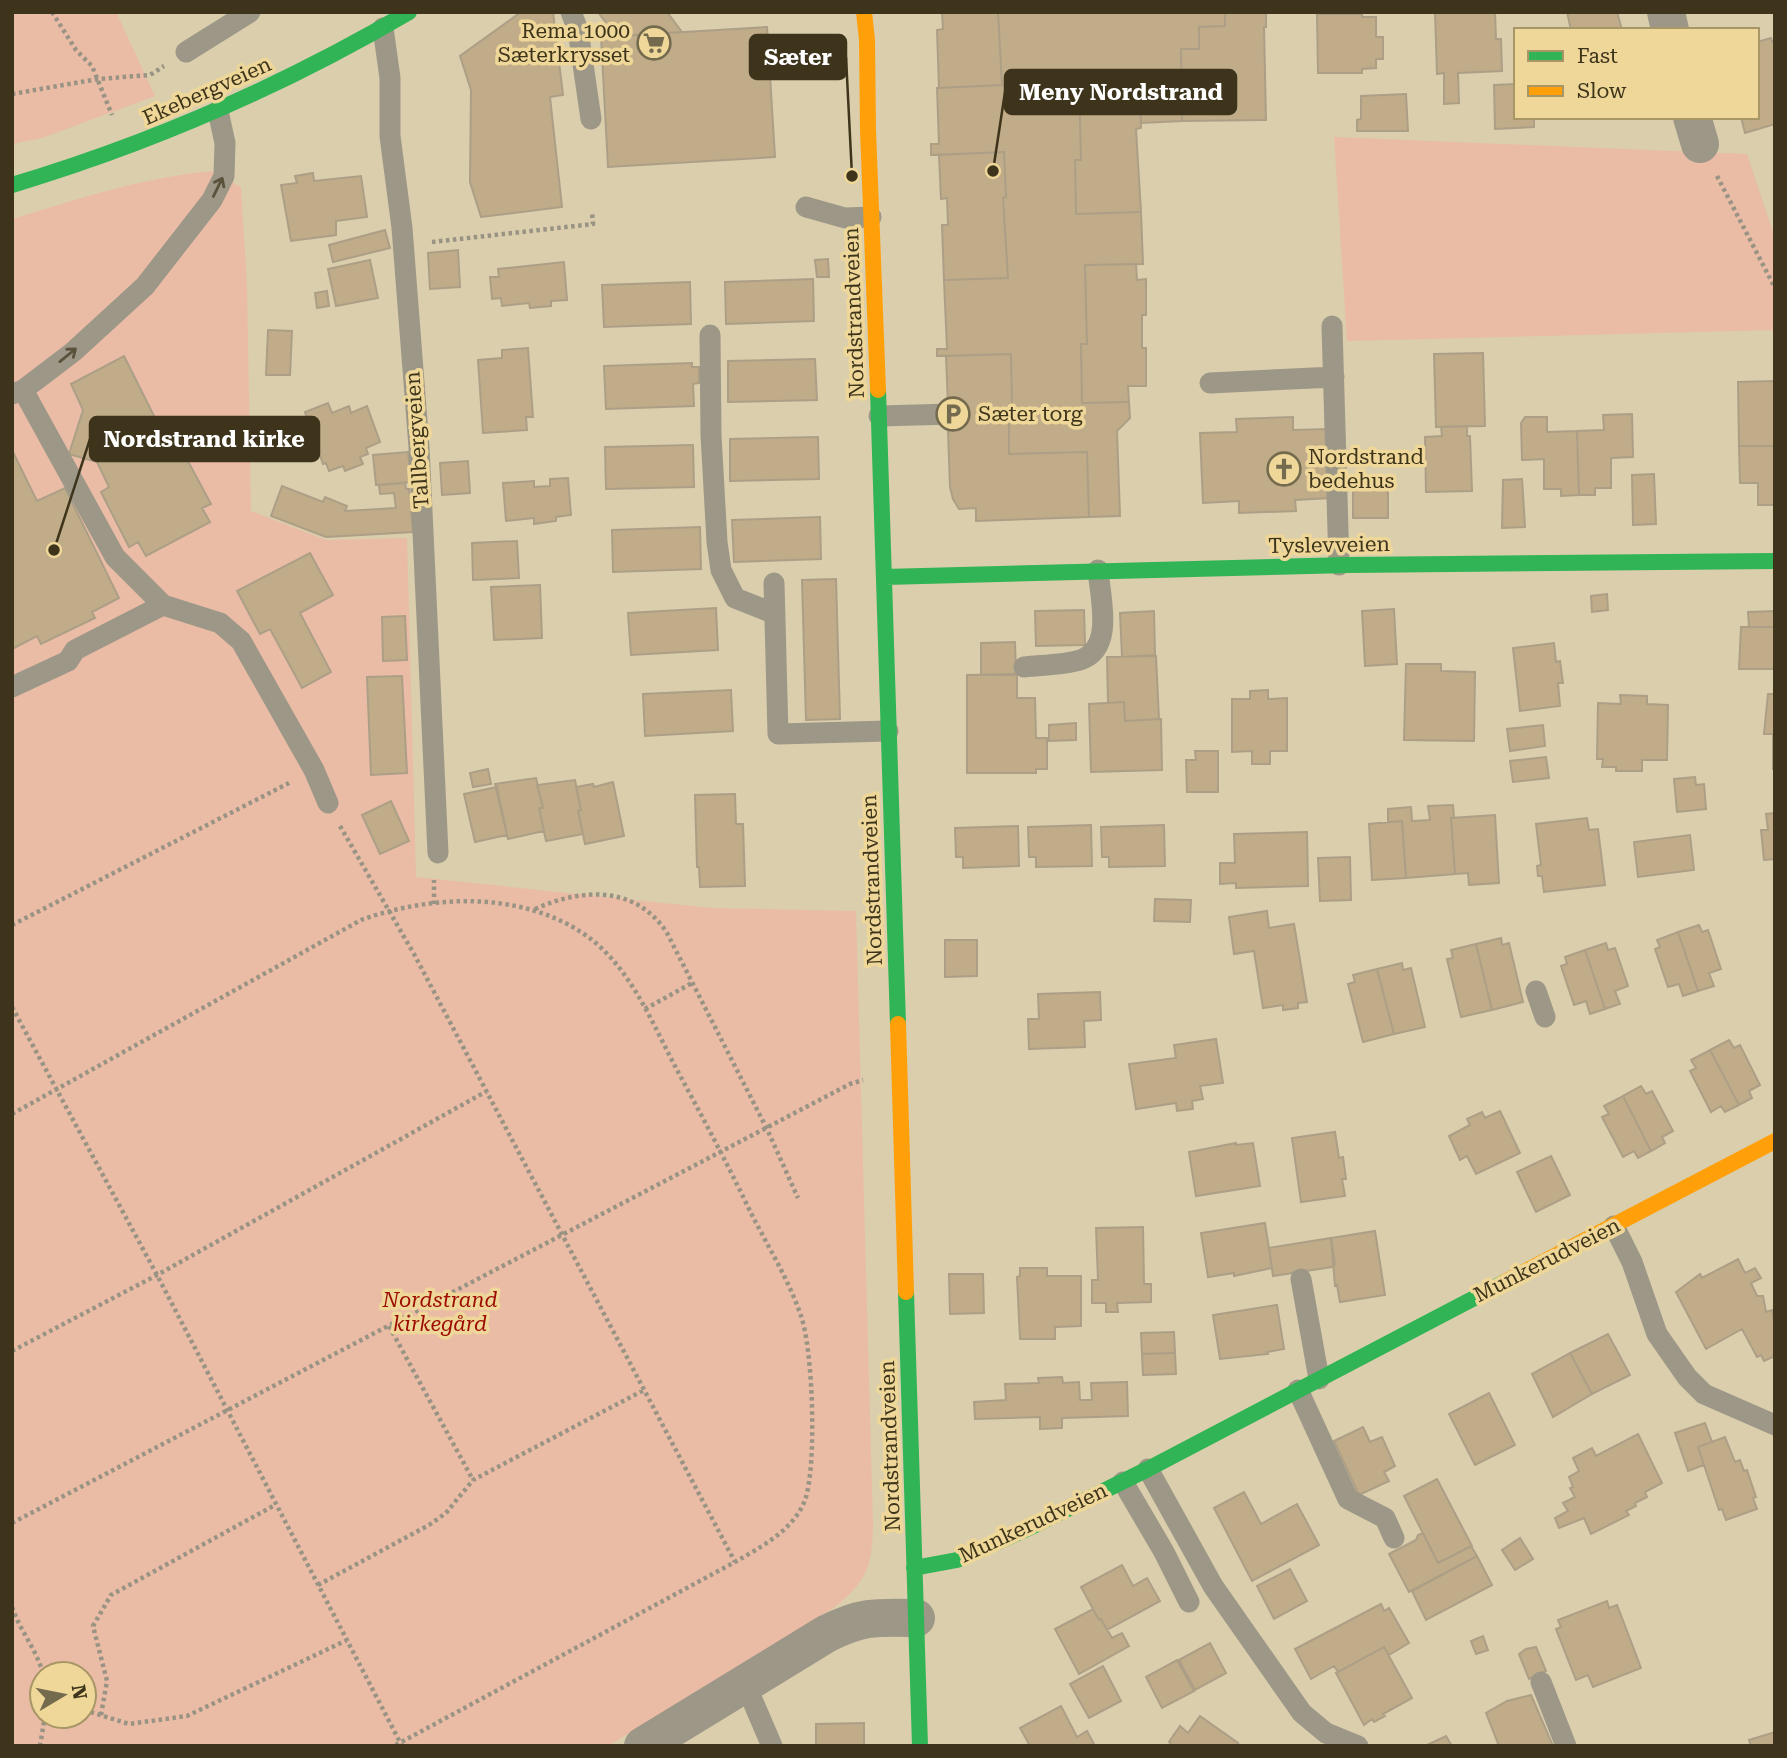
<svg xmlns="http://www.w3.org/2000/svg" width="1787" height="1758" font-family="'Roboto Serif',serif">
<style>
.green{fill:#eabca6;fill-rule:evenodd}
.building{fill:#c1ac89;stroke:#ac9f86;stroke-width:2}
.lines{fill:none;stroke-linecap:round;stroke-linejoin:round}
.path{stroke:#999384;stroke-width:4.5;stroke-dasharray:3.5 3.5;stroke-linecap:butt}
.lane{stroke:#9d9787;stroke-width:21}
.street{stroke:#9d9787;stroke-width:38}
.fast{stroke:#30b455;stroke-width:16}
.slow{stroke:#ff9f0a;stroke-width:16}
.oneway{stroke:#5a523b}
.labels{text-anchor:middle;dominant-baseline:central;stroke-width:7;stroke-linejoin:round;paint-order:stroke}
.poi-label{font-size:21px;fill:#3d341b;stroke:#eed798;text-anchor:start}
.street-label{font-size:21px;fill:#3d341b;stroke:#eed798}
.park-label{font-size:21px;font-style:italic;fill:#9c0a00;stroke:#eed798}
.leader{fill:none;stroke:#3d341b;stroke-width:2.5}
.callout-dot{fill:#3d341b;stroke:#eed798;stroke-width:2.5}
.callout{fill:#3d341b;stroke:#3d341b;stroke-width:2.5}
.callout-label{font-size:23px;text-anchor:middle;font-weight:bold;fill:#fff}
</style>
<rect width="100%" height="100%" fill="#daceac"/>
<path class="green" d="M12,12H116L155,96L42,138L12,144Z
M1334,137L1747,154L1775,238V330L1347,341Z
M213,171L241,187L247,286L251,511L326,540L407,538L416,877L712,908L856,911L873,1524C872,1566 868,1580 835,1607L608,1746H12V219C78,199 144,177 213,171ZM42,1674H84V1716H42Z"/>
<path class="building" d="M521,12H553L563,95L550,97L562,207L481,217L470,182L471,90L460,56Z
M598,12H667L682,32L606,37L612,31Z
M942,12H998L1002,85L939,88L937,30L943,29Z
M998,12H1225V26L1199,27V49H1181L1182,121L1141,123L1140,94H1131V80L1079,82L1081,160H1075L1076,214L1141,212L1143,264L1085,265L1087,344H1081L1082,403L1129,402L1130,418L1117,431L1120,516L1089,517L1087,452L1009,454V404H1012L1011,354L937,356V349H947L944,280L1008,278L1003,198L1006,197L1004,152L931,155V144H939L937,88L1002,85Z
M1225,12H1266V27H1264L1266,120L1182,121L1181,49H1199V27L1225,26Z
M1435,12H1495L1496,39H1501L1502,71L1458,73L1459,103L1444,104V73L1437,74Z
M1567,12H1617L1622,30H1571Z
M1317,14H1362V17H1376V37H1383V59H1376V68L1362,69V73H1318Z
M767,27L775,157L608,167L601,37Z
M1771,38L1772,42L1775,41V124L1745,133L1741,117H1757V42Z
M1131,80V94L1140,95L1141,128L1136,129L1141,212L1076,214L1075,160H1081L1079,82Z
M1516,84V117H1534V127L1495,129L1494,85Z
M1406,94L1408,131H1357V120L1361,119V96Z
M1004,152L1006,197L1003,198L1008,278L944,280L942,225H948L947,198L941,199L939,155Z
M313,173L314,181L361,176L367,217L336,221V235L291,241L281,185L297,183L295,176Z
M385,230L390,248L333,262L329,245Z
M458,250L460,287L430,289L428,253Z
M828,259L829,277H817L815,260Z
M370,260L378,298L336,306L328,269Z
M564,262L567,300L551,301V306L530,308L529,303L502,306L501,298L492,299L490,277H499L498,269Z
M1136,264L1137,280L1146,279V315H1142V348H1146V386H1128L1129,402L1082,403L1081,344H1087L1085,265Z
M813,279L814,321L726,324L725,282Z
M690,282L691,324L604,327L602,285Z
M327,291L329,306L317,308L315,293Z
M268,330L292,331L290,375H266Z
M528,348L533,417H526L527,430L483,433L478,360L502,358V350Z
M1483,353L1485,426L1436,427L1434,354Z
M1011,354L1012,404H1009V454L1087,452L1089,517L976,521V508L959,509L953,499L950,487L948,431L954,430L953,406H948L946,356Z
M124,356L173,454L182,450L211,504L202,508L210,522L146,556L138,542L129,547L101,492L109,487L97,462L69,454L83,410L71,384Z
M815,359L817,400L728,402V361Z
M692,363V367H699V383L693,384L694,406L606,409L604,366Z
M1775,381V446H1739L1738,382Z
M328,403L332,413L349,406L351,413L367,406L380,442L366,448L368,454L360,457L363,464L345,471L343,466L329,471L326,463L323,464L305,412Z
M1632,414L1633,457L1611,458V488H1595V495H1579L1577,431L1604,430L1603,415Z
M1293,417V430L1328,429L1331,498L1295,500L1296,511L1239,513V501L1203,503L1200,433L1237,432L1236,419Z
M1525,417H1547V432L1577,431L1579,495L1561,496V489H1544V459L1522,460L1521,423Z
M1467,426V436H1470L1472,491L1426,492L1425,437L1442,436L1441,427Z
M818,437L819,479L730,481V439Z
M693,445L694,487L606,489L605,447Z
M1739,446H1775V505H1758V483H1740Z
M12,450L37,501L65,488L119,598L92,612L95,618L41,644L37,636L12,649Z
M408,452L411,482L376,485L373,455Z
M468,461L470,493L442,495L440,463Z
M1654,474L1656,524L1633,525L1632,475Z
M568,478L571,515L556,517V521L534,524V518L506,521L503,483L534,481V487L550,486V479Z
M1522,479L1525,527L1502,528L1503,480Z
M405,483L406,489H409L413,532L326,537L271,516L282,486L323,502L325,497L347,506L345,511L396,508L394,493L380,494L379,485Z
M1353,484H1388V518H1353Z
M820,517L821,559L734,562L732,520Z
M700,527L701,569L613,572L612,530Z
M517,541L519,578L473,580L472,543Z
M310,553L333,595L300,613L331,672L302,688L270,629L260,634L237,591Z
M836,579L840,719L806,720L802,580Z
M540,585L542,638L494,640L491,587Z
M1607,594L1608,610L1592,612L1591,596Z
M716,608L718,650L631,655L628,613Z
M1394,609L1397,664L1365,666L1362,611Z
M1084,610L1085,645L1036,646L1035,611Z
M1154,611L1155,655L1122,657L1120,613Z
M1775,611V627H1749L1748,612Z
M405,616L407,660L383,661L382,617Z
M1741,627H1775V669H1739Z
M1015,642L1016,675H981V643Z
M1554,643L1556,662L1560,661L1563,683H1558L1560,706L1520,711L1513,648Z
M1156,656L1159,719L1125,721L1124,702L1108,703L1107,657Z
M1406,664H1441V671L1475,672L1474,741L1404,740Z
M1017,674V698H1035L1036,738H1047V769H1036V773H967V675Z
M402,676L407,773L371,775L367,677Z
M731,690L733,731L645,736L643,694Z
M1268,690V699L1287,698V751H1270V764H1252V751L1232,752V699H1250V691Z
M1768,694H1775V769H1773V734H1764Z
M1620,695L1647,696V704L1668,705L1667,760H1642V771H1616V767H1602L1603,759H1597L1598,703L1621,704Z
M1124,702L1125,721L1161,719L1162,770L1091,772L1089,704Z
M1076,723V740L1049,741V725Z
M1543,725L1545,746L1510,751L1507,729Z
M1195,751H1218V792H1187L1186,760H1196Z
M1546,757L1549,778L1513,782L1510,761Z
M488,769L491,784L473,787L470,773Z
M1695,777L1696,785L1704,784L1706,809L1677,812L1674,779Z
M536,778L543,808H539L544,831L508,839L495,784Z
M575,780L581,810L578,811L583,834L546,841L539,808H543L537,785Z
M613,782L624,836L585,844L578,811L581,810L576,787L593,784L594,787Z
M497,787L507,835L475,842L464,794Z
M735,794L736,824H743L745,886L700,887L699,867H697L695,795Z
M391,801L409,841L380,854L362,815Z
M1453,805L1454,818H1451L1455,874L1406,878L1402,821L1388,822V809L1411,807L1412,821L1430,820L1428,806Z
M1775,813V859L1764,860L1761,830H1768L1766,814Z
M1495,815L1499,883L1469,885L1468,873L1455,874L1451,818Z
M1587,818L1589,830L1598,829L1605,885L1544,892L1542,876H1538L1537,866L1541,865L1536,824Z
M1402,821L1406,878L1372,880L1369,824Z
M1091,825L1092,866L1036,867V857H1029L1028,827Z
M1164,825L1165,866L1109,867V857H1102L1101,827Z
M1018,826L1019,866L963,868V857H956L955,828Z
M1307,832L1308,886L1236,888V883L1220,884V863H1235L1234,834Z
M1690,835L1694,870L1638,877L1634,842Z
M1350,857L1351,900L1320,901L1318,858Z
M1155,899L1191,900L1190,922L1154,921Z
M1267,911L1269,928L1294,924L1307,1002L1298,1003V1008L1283,1010V1005L1263,1008L1254,951L1234,954L1229,917Z
M1699,925L1702,932L1708,930L1721,969L1709,973L1714,986L1698,991L1678,932Z
M1678,932L1698,991L1683,996L1679,984L1668,987L1655,949L1660,947L1657,940Z
M1501,938L1502,945L1509,943L1523,1002L1492,1010L1476,944Z
M945,940H977V976L945,977Z
M1606,943L1608,950L1615,948L1628,986L1615,991L1620,1004L1605,1009L1585,950Z
M1476,944L1492,1010L1461,1017L1447,959L1453,958L1451,950Z
M1585,950L1605,1009L1590,1014L1586,1001L1574,1005L1561,966L1567,964L1565,957Z
M1402,963L1403,970L1411,968L1425,1027L1394,1034L1377,969Z
M1377,969L1394,1034L1363,1042L1348,984L1355,982L1353,975Z
M1100,992L1101,1020L1084,1021L1085,1047L1029,1049L1028,1019H1039L1038,994Z
M1216,1039L1223,1083L1200,1086L1203,1099L1192,1101L1193,1109L1177,1111L1176,1103L1136,1109L1129,1064L1176,1058L1174,1045Z
M1729,1040L1734,1048L1740,1045L1760,1085L1749,1091L1752,1098L1739,1105L1710,1050Z
M1710,1050L1739,1105L1725,1112L1721,1106L1711,1112L1690,1071L1696,1068L1691,1060Z
M1641,1086L1646,1094L1652,1091L1673,1131L1662,1137L1665,1143L1651,1151L1623,1096Z
M1623,1096L1651,1151L1638,1158L1634,1151L1623,1157L1602,1117L1609,1114L1604,1106Z
M1500,1111L1520,1153L1476,1174L1467,1156L1460,1160L1449,1136L1470,1125L1467,1119L1482,1112L1485,1118Z
M1335,1132L1339,1158L1343,1157L1346,1179H1342L1345,1196L1301,1202L1292,1138Z
M1236,1143V1145L1253,1143L1260,1186L1196,1196L1189,1152Z
M1551,1156L1570,1195L1536,1212L1517,1172Z
M1265,1223L1272,1268L1234,1276V1273L1208,1277L1201,1233Z
M1143,1227L1144,1284H1151V1302L1117,1303L1118,1312H1106V1303H1092V1280H1098L1096,1228Z
M1375,1231L1385,1295L1340,1302L1337,1285L1335,1286L1331,1238Z
M1331,1238L1335,1264L1332,1267L1273,1276L1269,1248Z
M1738,1259L1745,1273L1755,1268L1761,1278L1751,1283L1757,1296H1763L1766,1312L1772,1310L1775,1327V1356L1764,1361L1761,1355L1757,1357L1742,1329L1706,1349L1676,1292L1700,1274L1702,1278Z
M1020,1268H1047V1276H1081V1326L1055,1327V1339H1020L1017,1277L1020,1276Z
M949,1274H983L984,1313L950,1314Z
M1277,1305L1284,1349L1267,1352L1268,1354L1220,1359L1213,1315Z
M1174,1332L1175,1353L1142,1354L1141,1333Z
M1608,1334L1630,1375L1592,1394L1570,1353Z
M1175,1353L1176,1374L1143,1375L1142,1354Z
M1570,1353L1592,1394L1553,1417L1532,1374Z
M1062,1377L1063,1383L1079,1382L1080,1400H1092L1091,1383L1127,1382L1128,1416L1062,1418V1428L1040,1429V1417L975,1419L974,1402L1006,1400L1005,1384L1039,1383L1038,1378Z
M1489,1393L1515,1445L1475,1465L1449,1414Z
M1705,1423L1712,1442L1698,1447L1704,1465L1688,1471L1675,1433Z
M1363,1427L1370,1442L1382,1437L1395,1466L1384,1472L1389,1481L1359,1495L1334,1441Z
M1638,1434L1662,1483L1645,1492L1647,1497L1635,1503L1636,1506L1626,1511L1629,1515L1591,1534L1584,1518L1559,1528L1555,1518L1568,1511L1563,1503L1575,1497L1570,1488L1573,1487L1569,1477L1579,1471L1573,1458L1592,1448L1596,1456Z
M1725,1437L1735,1462L1740,1460L1744,1471L1747,1470L1756,1497L1753,1498L1757,1509L1726,1520L1722,1509L1719,1510L1698,1447Z
M1437,1479L1472,1546L1438,1563L1404,1496Z
M1244,1492L1261,1524L1297,1504L1319,1545L1252,1581L1214,1508Z
M1423,1533L1438,1563L1471,1546L1477,1556L1409,1592L1389,1554L1416,1540L1418,1535Z
M1520,1538L1533,1559L1515,1570L1502,1550Z
M1477,1556L1492,1585L1426,1620L1412,1591Z
M1122,1565L1133,1586L1147,1578L1160,1601L1107,1630L1101,1619L1099,1620L1081,1587Z
M1290,1569L1307,1601L1274,1619L1257,1586Z
M1607,1601L1609,1608L1617,1605L1641,1668L1593,1687L1588,1675L1576,1680L1556,1629L1561,1627L1558,1620Z
M1381,1604L1384,1611L1389,1608L1409,1643L1389,1655L1384,1647L1338,1672L1334,1666L1311,1679L1295,1649Z
M1093,1609L1099,1620L1101,1619L1112,1638L1122,1633L1129,1646L1079,1674L1055,1629Z
M1483,1636L1488,1650L1476,1654L1471,1641Z
M1210,1643L1226,1673L1195,1690L1179,1660Z
M1384,1647L1412,1698L1383,1714L1385,1716L1374,1722L1372,1719L1364,1725L1336,1673Z
M1536,1647L1546,1671L1529,1679L1519,1654L1526,1649Z
M1177,1660L1194,1691L1162,1708L1146,1677Z
M1103,1666L1121,1701L1089,1718L1070,1684Z
M1531,1695L1553,1746H1499L1486,1713L1507,1701Z
M1061,1706L1077,1737L1087,1731L1094,1744L1090,1746H1030L1020,1728Z
M1200,1716L1238,1743L1239,1746H1173L1169,1742L1180,1726L1188,1733Z
M864,1723V1746H816V1724Z
M1775,1732V1746H1751L1749,1740Z
M1446,1736L1452,1746H1425Z"/>
<g class="lines">
<path class="path" d="M52,12L76,50L92,66L112,115
M12,94L98,79L150,75L164,66
M1717,176L1775,288
M432,242L593,224L592,212
M340,826L414,954L735,1562
M434,904V880
M535,909C582,888 636,885 667,933L767,1129L798,1198
M12,925L289,783
M12,1007L157,1275L402,1746
M645,1009L692,983
M12,1114L361,920C431,895 517,891 581,932C629,963 651,1021 677,1070C702,1116 727,1163 750,1211C767,1245 789,1280 801,1316C813,1349 817,1467 805,1500C794,1530 761,1547 735,1562L394,1746
M389,1326L473,1480
M12,1351L157,1275L487,1091
M12,1523L850,1084L863,1080
M318,1585L429,1525L446,1513L473,1480L644,1390
M12,1607C20,1631 37,1650 43,1674
M84,1710L129,1724L187,1716L347,1640
M101,1715L107,1681L93,1626L111,1595L275,1505
M40,1746L45,1716"/>
<path class="lane" d="M571,12L578,30L591,119
M383,28L390,78V136L402,228L419,447L438,853
M186,52L250,12
M806,207L845,218L871,217
M1332,326L1339,565
M710,335L711,435L717,542L721,570L735,598L773,613
M1210,383L1334,377
M23,390L115,557L163,605L220,623L241,641L314,770L328,803
M12,394L23,390L73,352L145,286L212,200L224,176L225,143L218,111
M879,416L953,414
M774,583L778,734L888,731
M1024,667C1042,665 1063,665 1080,660C1115,649 1100,597 1098,570
M12,687L68,661L75,650L163,605
M1536,991L1545,1017
M1614,1226L1632,1262L1657,1334L1687,1377L1704,1394L1775,1425
M1301,1279L1319,1379
M1298,1390L1348,1499L1385,1518L1394,1538
M1148,1469L1213,1586L1302,1713L1326,1733L1358,1746
M1123,1482L1164,1552L1189,1602
M1541,1682L1566,1746
M745,1683L772,1746"/>
<path class="street" d="M1666,12L1670,30
M1692,117L1700,144
M643,1746L826,1634C862,1616 876,1617 916,1618"/>
<path class="fast" d="M12,185C152,143 283,86 409,12
M878,390L898,1024
M884,577L1348,565L1775,561
M906,1292L920,1746
M914,1568L957,1560L1029,1528L1148,1469L1503,1283"/>
<path class="slow" d="M864,12L867,40L868,130L878,390
M898,1024L906,1292
M1503,1283L1775,1141"/>
</g>
<defs><path id="oneway-shaft" d="M-6 0H5M1.5-3L5.5 0L1.5 3" fill="none" stroke-width="1.6" stroke-linecap="round" stroke-linejoin="round" transform="scale(1.75)"/></defs>
<g class="oneway">
<use href="#oneway-shaft" transform="translate(218 187) rotate(-64)"/>
<use href="#oneway-shaft" transform="translate(68 355) rotate(-39)"/>
</g>
<defs>
<symbol id="supermarket-ring" viewBox="-11 -11 22 22"><circle r="9.5" fill="#eed798" stroke="#746a4e" stroke-width="1.5"/><path d="M-6-5.5h2.5l.6 2H6L4.5 2H-2.5L-4.4-4H-6ZM-1.5 3.2a1.3 1.3 0 1 0 .1 0ZM3 3.2a1.3 1.3 0 1 0 .1 0Z" fill="#746a4e"/></symbol>
<symbol id="parking-ring" viewBox="-11 -11 22 22"><circle r="9.5" fill="#eed798" stroke="#746a4e" stroke-width="1.5"/><path d="M-3.5-5.5H1a3.5 3.5 0 0 1 0 7H-1V5.5H-3.5ZM-1-3.4V-.6H.8a1.4 1.4 0 0 0 0-2.8Z" fill="#746a4e"/></symbol>
<symbol id="church-ring" viewBox="-11 -11 22 22"><circle r="9.5" fill="#eed798" stroke="#746a4e" stroke-width="1.5"/><path d="M-1.2-6h2.4v3.5h3.3v2.4h-3.3V6h-2.4V-.1h-3.3v-2.4h3.3Z" fill="#746a4e"/></symbol>
</defs>
<g fill-rule="evenodd">
<use href="#supermarket-ring" x="635" y="24" width="38" height="38"/>
<use href="#parking-ring" x="934" y="395" width="38" height="38"/>
<use href="#church-ring" x="1265" y="450" width="38" height="38"/>
</g>
<g class="labels">
<g class="poi-label">
<text x="630" y="31" text-anchor="end">Rema 1000<tspan x="630" dy="24">Sæterkrysset</tspan></text>
<text x="978" y="414">Sæter torg</text>
<text x="1308" y="457">Nordstrand<tspan x="1308" dy="24">bedehus</tspan></text>
</g>
<g class="street-label">
<text transform="translate(207 91) rotate(-24)">Ekebergveien</text>
<text transform="translate(854 313) rotate(-92)">Nordstrandveien</text>
<text transform="translate(417 440) rotate(-94)">Tallbergveien</text>
<text transform="translate(1329 545) rotate(-1)">Tyslevveien</text>
<text transform="translate(872 880) rotate(-92)">Nordstrandveien</text>
<text transform="translate(1547 1260) rotate(-27)">Munkerudveien</text>
<text transform="translate(890 1446) rotate(-92)">Nordstrandveien</text>
<text transform="translate(1033 1523) rotate(-25)">Munkerudveien</text>
</g>
<g class="park-label">
<text x="440" y="1300">Nordstrand<tspan x="440" dy="24">kirkegård</tspan></text>
</g>
</g>
<path class="leader" d="M852 176L846 57M993 171L1005 92M54 550L90 439"/>
<g class="callout-dot">
<circle cx="852" cy="176" r="7"/>
<circle cx="993" cy="171" r="7"/>
<circle cx="54" cy="550" r="7"/>
</g>
<g class="callout">
<rect x="750" y="35" width="96" height="44" rx="7"/>
<rect x="1005" y="70" width="231" height="44" rx="7"/>
<rect x="90" y="417" width="229" height="44" rx="7"/>
</g>
<g class="callout-label">
<text x="798" y="65">Sæter</text>
<text x="1121" y="100">Meny Nordstrand</text>
<text x="204" y="447">Nordstrand kirke</text>
</g>
<rect width="1787" height="1758" fill="none" stroke="#3d341b" stroke-width="28"/>
<rect x="1514" y="28" width="245" height="91" fill="#eed798" stroke="#a79666" stroke-width="2"/>
<rect x="1528" y="51" width="35" height="10" fill="#30b455" stroke="#a79666" stroke-width="2"/>
<text x="1577" y="63" font-size="21" fill="#3d341b">Fast</text>
<rect x="1528" y="86" width="35" height="10" fill="#ff9f0a" stroke="#a79666" stroke-width="2"/>
<text x="1577" y="98" font-size="21" fill="#3d341b">Slow</text>
<g transform="translate(63 1695) rotate(80)"><circle r="33" fill="#eed798" stroke="#a79666" stroke-width="2"/>
<path d="M0-5L12 26L0 18L-12 26Z" fill="#746a4e"/>
<text y="-10" font-size="19" font-weight="bold" text-anchor="middle" fill="#3d341b">N</text>
</g>
</svg>
